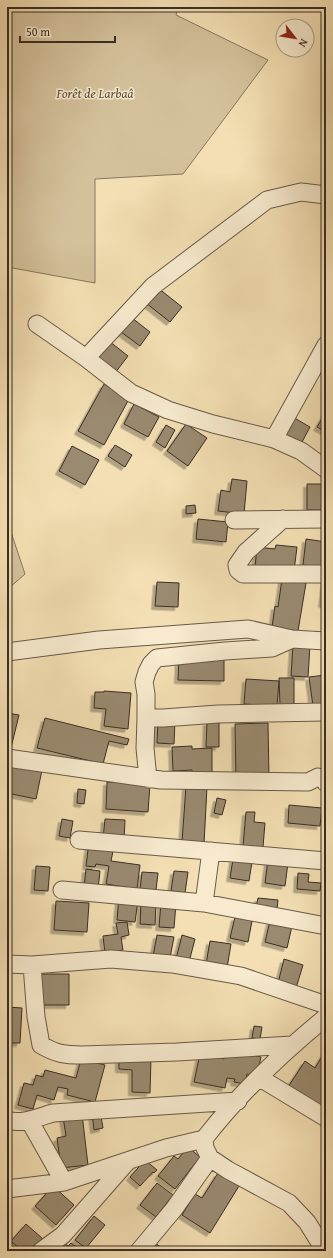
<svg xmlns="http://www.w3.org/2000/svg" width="333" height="1258" font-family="'Gentium Book Plus',serif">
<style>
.green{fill:#d4c19b;stroke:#877760}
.building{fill:#9a8a6f;stroke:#3a2d26;filter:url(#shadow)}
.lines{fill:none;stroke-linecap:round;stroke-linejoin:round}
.minor-casing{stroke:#685a49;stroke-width:19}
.minor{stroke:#f7eace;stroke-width:17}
.labels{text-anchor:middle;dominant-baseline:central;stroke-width:3;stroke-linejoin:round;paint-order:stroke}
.park-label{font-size:13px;font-style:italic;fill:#594b3d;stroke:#f7eace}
</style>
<defs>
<filter id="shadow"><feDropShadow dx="-3.5" dy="3.5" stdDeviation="0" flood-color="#0004"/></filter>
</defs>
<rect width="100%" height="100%" fill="#f3dfb3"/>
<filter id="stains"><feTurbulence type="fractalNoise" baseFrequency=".005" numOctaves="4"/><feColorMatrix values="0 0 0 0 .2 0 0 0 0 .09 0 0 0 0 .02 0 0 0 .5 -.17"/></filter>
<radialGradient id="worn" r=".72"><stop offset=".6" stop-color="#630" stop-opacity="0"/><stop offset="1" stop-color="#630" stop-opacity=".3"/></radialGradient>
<path class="green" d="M7,7H178L176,15L268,60L183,174L95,179V283L7,267Z
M7,520L25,574L7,590Z"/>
<path class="building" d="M158,288L182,307L170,322L146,303Z
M132,318L150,332L140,346L121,332Z
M109,341L128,356L115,373L96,358Z
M104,384L129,399L104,445L78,431Z
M134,404L159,417L148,437L124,424Z
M326,412V432L317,427Z
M291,416L310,427L301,444L281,432Z
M186,424L207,438L188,466L167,451Z
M166,425L175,430L165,448L156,442Z
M115,445L132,455L125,467L108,456Z
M72,446L99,460L85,485L59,471Z
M232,479L247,481L244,514L218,511L221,490L230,492Z
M307,484H322V496H326V510H307Z
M195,505L196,513L186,514V506Z
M198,519L228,522L226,542L196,539Z
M306,539L326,542L324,568L303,565Z
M276,545L297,547L294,571L255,567L257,547L275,549Z
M325,578H326V604H322Z
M282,579L306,583L298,631L272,627L275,606L278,607Z
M157,582L179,583L178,607L155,606Z
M293,644L310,645L308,677L291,676Z
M179,657L224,658V681L178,680Z
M326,675V705L313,706L309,677Z
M279,678H294V705H280Z
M246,679L279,681L277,706L244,704Z
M104,691L131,693L128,729L104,726L106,709L94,708L95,692H104Z
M7,713L19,715L10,752L7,751Z
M45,718L129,739L127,745L109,741L103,764L37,748Z
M158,721H175L174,744L157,743Z
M207,722H219V747H206Z
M268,723L269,778H236L235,724Z
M192,746V749L212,748V772L192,773V770L173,771L172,747Z
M11,764L42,770L36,799L7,793V782Z
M107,782L150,784L148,812L106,809Z
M186,786L207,787L204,844L182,842Z
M78,789L86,790L84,804L77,803Z
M217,798L226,800L222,815L214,813Z
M289,805L322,808L320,826L288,823Z
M246,812H255L254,822L265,823L263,847L243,846Z
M62,819L73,821L70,838L59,836Z
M105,819L125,820L124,840L103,839Z
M89,842L114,846L111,861L140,865L137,889L106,884L109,866L96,864L95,867L86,866Z
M233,859L252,862L249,881L230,878Z
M268,860L288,863L285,886L265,883Z
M36,866L50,867L48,891L34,890Z
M86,869L100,871L98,889L84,888Z
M174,871L188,872L185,893L171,891Z
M142,872L158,873L156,890L140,889Z
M298,873L309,874L308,882L321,883L320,891L297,889Z
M119,897L138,900L135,922L117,920Z
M258,898L278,900L277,909L256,907Z
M56,901L89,903L87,932L54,930Z
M141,902L156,903L155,925L140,924Z
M161,902L176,903L174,928L159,927Z
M235,917L252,921L248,942L230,938Z
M270,921L292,926L287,948L265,942Z
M127,922L129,935L121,937L123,950L105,953L103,936L118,934L116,923Z
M157,935L174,937L170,958L153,956Z
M182,935L195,939L189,962L176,959Z
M210,941L231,944L227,968L206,964Z
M284,959L303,965L296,988L278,983Z
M41,974H69V1005H41Z
M7,1007L22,1008L20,1043H7Z
M254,1026L262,1027L260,1039L252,1038Z
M226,1050L261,1057L257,1076L247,1074L245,1084L234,1082L235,1079L227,1078L225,1088L194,1082L200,1054L224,1059Z
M326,1050V1109L288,1087L305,1061L315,1068Z
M119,1057L151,1058L150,1093L132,1092V1070L119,1069Z
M81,1059L105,1065L95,1102L67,1095L68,1089L58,1087L54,1100L37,1095L33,1109L18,1105L24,1083L33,1085L36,1075L43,1077L45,1070L76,1078Z
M100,1111L103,1128L94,1130L92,1113Z
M82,1114L88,1165L61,1168L57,1138L66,1136L63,1117Z
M188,1147L200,1157L175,1189L158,1176L174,1156L178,1159Z
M145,1160L157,1170L154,1173L153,1172L140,1186L130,1177Z
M218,1173L239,1186L210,1233L182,1215L195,1194L202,1198Z
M157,1183L173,1195L156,1217L140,1205Z
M53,1186L74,1205L56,1225L35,1206Z
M94,1216L105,1225L86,1248L75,1240Z
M26,1224L43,1239L32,1251H22L11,1241Z
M151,1240L166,1251H143Z
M62,1241L68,1246L71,1243L81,1251H54Z"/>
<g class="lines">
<defs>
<path id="minor" d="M37,324L86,358L131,393L168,410L213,424L274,439L301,451L326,469
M86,358L153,286L267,200L301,192L326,195
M274,439L326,345
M283,519L246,552L237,565L238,570L243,574H326
M234,520L326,519
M7,652L99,640L248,629L292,639L326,641
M146,718V694L144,682L147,672L151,664L157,658L225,651L272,648L292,639
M7,758L161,780L308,782L318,777L325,780L326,783
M148,779L145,748L146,718H163L218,714L326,712
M79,840L326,861
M62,890L204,903L326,926
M204,903L211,851
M7,964L32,965L111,959L172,964L241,976L326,1005
M32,965L36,1017L41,1045C57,1054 64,1055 82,1055L177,1052L292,1045
M260,1078L326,1118
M7,1120C21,1125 39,1117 53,1113L238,1101
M29,1120L64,1182
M7,1189L64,1182L166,1148L204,1139
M41,1251L63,1235L127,1162
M139,1251L174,1209L210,1158
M325,1251L307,1222L289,1203L228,1170L210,1158L205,1148L204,1139C239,1094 282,1053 326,1017"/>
</defs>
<use href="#minor" class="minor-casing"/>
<use href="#minor" class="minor"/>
</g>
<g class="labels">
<g class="park-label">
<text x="95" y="93">Forêt de Larbaâ</text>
</g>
</g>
<rect width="333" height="1258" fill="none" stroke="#f3dfb3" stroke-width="24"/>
<rect x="8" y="8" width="317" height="1242" fill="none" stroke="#3a2d26" stroke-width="2"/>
<rect x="12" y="12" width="309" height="1234" fill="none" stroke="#3a2d26"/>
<g transform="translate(295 38) rotate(121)"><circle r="19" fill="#f7eace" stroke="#ab9e8b"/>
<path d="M0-3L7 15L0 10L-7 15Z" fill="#8f2418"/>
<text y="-6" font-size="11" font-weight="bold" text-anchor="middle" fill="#3a2d26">N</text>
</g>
<path d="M20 36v6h95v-6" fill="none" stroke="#3a2d26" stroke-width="2"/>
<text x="26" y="36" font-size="12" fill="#3a2d26" stroke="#f7eace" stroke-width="3" paint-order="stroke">50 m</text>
<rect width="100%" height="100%" filter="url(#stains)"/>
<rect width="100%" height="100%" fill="url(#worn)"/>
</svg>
